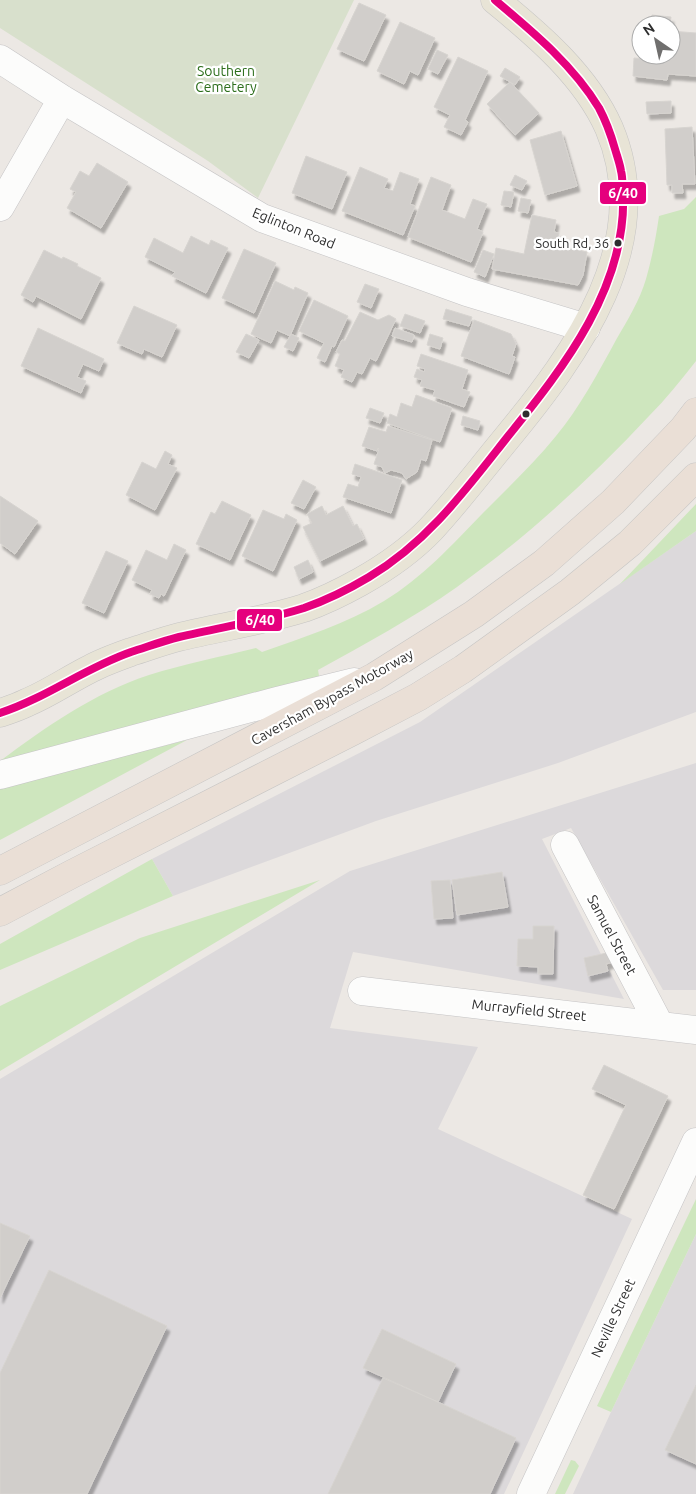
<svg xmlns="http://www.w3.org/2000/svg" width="696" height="1494" font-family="Ubuntu,sans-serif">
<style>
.industrial{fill:#dcd9db}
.green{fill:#cee6be}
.cemetery{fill:#d8e0cc}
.building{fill:#d1cecb;stroke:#d7d4d0;filter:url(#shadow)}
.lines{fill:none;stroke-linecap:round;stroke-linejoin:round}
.minor-casing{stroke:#c5c4c5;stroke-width:29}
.major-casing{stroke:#c6c5c4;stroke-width:29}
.highway-casing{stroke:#c6c5c4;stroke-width:29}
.minor{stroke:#fcfcfb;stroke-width:28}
.major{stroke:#e8e4d6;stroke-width:28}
.highway{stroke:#eadfd6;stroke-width:28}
.bus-1-casing{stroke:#fff;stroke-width:11}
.bus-1{stroke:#e5007d;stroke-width:8}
.bus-dot{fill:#2e2e2e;stroke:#fff;stroke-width:2}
.labels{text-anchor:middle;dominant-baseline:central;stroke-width:4.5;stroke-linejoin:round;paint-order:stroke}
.bus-label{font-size:13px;fill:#2e2e2e;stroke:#fff;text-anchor:end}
.park-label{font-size:14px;fill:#2c6e1b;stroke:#fff}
.street-label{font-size:14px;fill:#2e2e2e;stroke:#fff}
.line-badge{stroke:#fff;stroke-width:2}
.badge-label{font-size:14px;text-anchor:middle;font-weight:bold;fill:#fff}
</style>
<defs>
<filter id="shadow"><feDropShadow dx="3" dy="5.5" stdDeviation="1" flood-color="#0004"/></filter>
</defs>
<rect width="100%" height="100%" fill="#ece8e4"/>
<path class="industrial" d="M696,531V712L558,763L376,821L173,896L152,859L420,722Z
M696,763V990H663L571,828L542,839L624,999L353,952L330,1028L478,1047L438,1129L632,1219L504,1494H0V1079L350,871Z
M696,1234V1494H573L611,1412Z"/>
<path class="green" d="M696,197V361C681,380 666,399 649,416C591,478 527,537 457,587C413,618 365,644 318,670L319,676L269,693L0,761C46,727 94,693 149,675C184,664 220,657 256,648L262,652C304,637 346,624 384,601C422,578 452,545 483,513C508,488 534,463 556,436C580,407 598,373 616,340C627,321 640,300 646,279C652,258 656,237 659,216L684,209Z
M696,504V531L620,584Z
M187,740L0,840V787Z
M152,859L173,896L0,970V944Z
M320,880L0,1071V1006L140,938Z
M696,1199V1234L611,1412L597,1406Z
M571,1460L575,1461L579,1466L565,1494H555Z"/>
<path class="cemetery" d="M0,0H354L258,198L208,161L0,28Z"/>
<path class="building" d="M359,3L386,15L364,61L337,49Z
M652,15L671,17L670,25H650Z
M400,22L435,38L418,75L410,71L404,84L377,71Z
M671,31L696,33V76L668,74L667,80L633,76L634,58L647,59V55H671Z
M437,50L448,55L438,74L428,69Z
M458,57L488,71L465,120L468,122L461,135L444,127L450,115L434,107Z
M505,68L520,77L515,85L500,76Z
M510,82L539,113L515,135L487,104Z
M671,101V113L647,114L646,102Z
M692,127L695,184H682L683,193H672V185H667L665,129Z
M561,131L577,186L545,195L530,140Z
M306,156L347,172L332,209L292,193Z
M97,163L128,182L101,228L67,208L76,192L70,189L80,171L89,176Z
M360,167L388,179L384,188L393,191L400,172L419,179L410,204L415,206L403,235L342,211Z
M515,175L527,181L522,190L510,185Z
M431,177L451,185L442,210L465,219L473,199L487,204L477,229L483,232L471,262L408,237Z
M504,191L514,192L511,207L501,205Z
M521,198L531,200L528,213L518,211Z
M532,215L556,220L554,232L559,233L557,245L587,252L583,275L578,285L492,269L496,248L524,254Z
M191,236L209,245L211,240L228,248L206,293L172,276L175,272L145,257L154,238L183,253Z
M244,249L276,263L254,313L222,298Z
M44,250L62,259L63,257L78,264L77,266L101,278L81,319L36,296L33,302L21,295Z
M483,250L494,254L485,277L474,272Z
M275,281L294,290L295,287L308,293L290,336L277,330L271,343L251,334Z
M365,284L379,289L371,308L357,302Z
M314,300L348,316L334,347L332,346L325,362L317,358L324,343L299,331Z
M134,306L177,325L162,357L144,349L142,354L117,343Z
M446,309L472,317L469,326L443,319Z
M360,312L378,320L389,315L396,319L376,361L370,358L362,374L357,372L352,382L341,377L344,370L335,366L340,354L336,352L342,340L345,341Z
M405,314L425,321L420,333L400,326Z
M474,320L511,334L516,344L512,356L515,357L509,374L461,356Z
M38,328L104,359L99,371L83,364L77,377L86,381L81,393L21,366Z
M395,328L414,335L412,342L392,336Z
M246,334L259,340L249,358L236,352Z
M291,334L299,338L293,351L284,347Z
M430,334L443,338L440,349L427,345Z
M421,354L468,370L462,389L470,392L464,407L433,396L435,390L420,386L422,380L414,377L417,369L424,372L425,369L417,366Z
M416,395L452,408L440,442L387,423L390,414L397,417L401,403L412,407Z
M370,408L384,413L380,423L366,418Z
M463,416L480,421L478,430L461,425Z
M388,426L432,440L426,461L421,459L417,472L406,479L402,473L391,470L385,473L382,467L374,464L379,449L378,448L377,451L362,446L369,427L386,432Z
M165,451L172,455L168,464L177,468L155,510L126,495L142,462L156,469Z
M355,464L402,480L391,513L343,497L348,484L358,487L361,477L352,474Z
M303,480L316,487L304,509L291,503Z
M0,496L38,521L15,554L0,543Z
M222,501L251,515L230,560L196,544L211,512L215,514Z
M322,506L326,515L343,506L353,526L357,524L364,539L320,561L303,527L312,523L307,514Z
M263,510L284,519L286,514L297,520L273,571L242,556Z
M174,544L186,550L164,596L161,594L159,598L150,594L152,590L132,580L146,550L167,560Z
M106,551L128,561L104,613L82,603Z
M308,560L313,572L299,579L294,567Z
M502,872L508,907L457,915L452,880Z
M450,880L453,918L434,919L431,881Z
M533,926H554L553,974H538V967L517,966L518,939H533Z
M611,952L613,962L606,964L608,971L588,976L584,958Z
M604,1065L668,1096L614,1209L583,1195L626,1105L592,1089Z
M0,1223L30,1236L0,1298Z
M49,1270L167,1326L87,1494H0V1373Z
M382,1329L456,1364L438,1402L363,1368Z
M383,1378L438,1402L516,1438L490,1494H328Z
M696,1385V1464L665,1450Z"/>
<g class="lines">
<defs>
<path id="minor" d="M0,59L62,99L262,218L467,292L586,328
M0,207L62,99
M0,775L277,701L354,682
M565,845L659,1024
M362,991L696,1030
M531,1494L696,1142"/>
<path id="major" d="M0,713C9,710 18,707 26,703C48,694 68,680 90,669C103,662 117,657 131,652C147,647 163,641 179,637C220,627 263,621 304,608C324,601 342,592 360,582C385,568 411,550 431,529C457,501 482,468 506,439C576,354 658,243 609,128C586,76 538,35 495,0"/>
<path id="highway" d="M0,871L374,677L474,614L544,563L613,502L683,429L696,412
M0,912L72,874L353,731L418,697L463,669L570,592L630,543L696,477"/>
</defs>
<use href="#minor" class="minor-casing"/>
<use href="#major" class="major-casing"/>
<use href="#highway" class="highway-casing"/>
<use href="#minor" class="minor"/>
<use href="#major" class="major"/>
<use href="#highway" class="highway"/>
<defs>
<path id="bus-1" d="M0,713C46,698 85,668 131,652C147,647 163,641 179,637C221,627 263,621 304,608C327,600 349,589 369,577C429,541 467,488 509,435C565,366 627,286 623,193C622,186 623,178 621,171C620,164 617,156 615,149C611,135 606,121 599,108C573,65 533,32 495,0"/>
</defs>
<use href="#bus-1" class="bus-1-casing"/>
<use href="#bus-1" class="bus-1"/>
</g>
<g class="bus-dot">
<circle cx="618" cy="243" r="4.5"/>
<circle cx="526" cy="414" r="4.5"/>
</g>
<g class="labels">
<g class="bus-label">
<text x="609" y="243">South Rd, 36</text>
</g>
<g class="park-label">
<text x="226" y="71">Southern<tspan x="226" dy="16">Cemetery</tspan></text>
</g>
<g class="street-label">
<text transform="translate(294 228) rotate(22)">Eglinton Road</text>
<text transform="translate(332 697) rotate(-29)">Caversham Bypass Motorway</text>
<text transform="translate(612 935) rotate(62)">Samuel Street</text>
<text transform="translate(529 1010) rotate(6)">Murrayfield Street</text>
<text transform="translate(613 1318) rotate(-65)">Neville Street</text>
</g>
</g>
<g class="line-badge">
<rect x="599" y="181" width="48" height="24" rx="5" fill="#e5007d"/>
<rect x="236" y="608" width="47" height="24" rx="5" fill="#e5007d"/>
</g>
<g class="badge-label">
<text x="623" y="198">6/40</text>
<text x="260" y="625">6/40</text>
</g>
<g transform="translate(656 40) rotate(326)"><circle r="24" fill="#ffffff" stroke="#ababab"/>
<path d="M0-4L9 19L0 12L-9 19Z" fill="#706f6e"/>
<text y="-8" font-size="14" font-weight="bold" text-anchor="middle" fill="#2e2e2e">N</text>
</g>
</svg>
